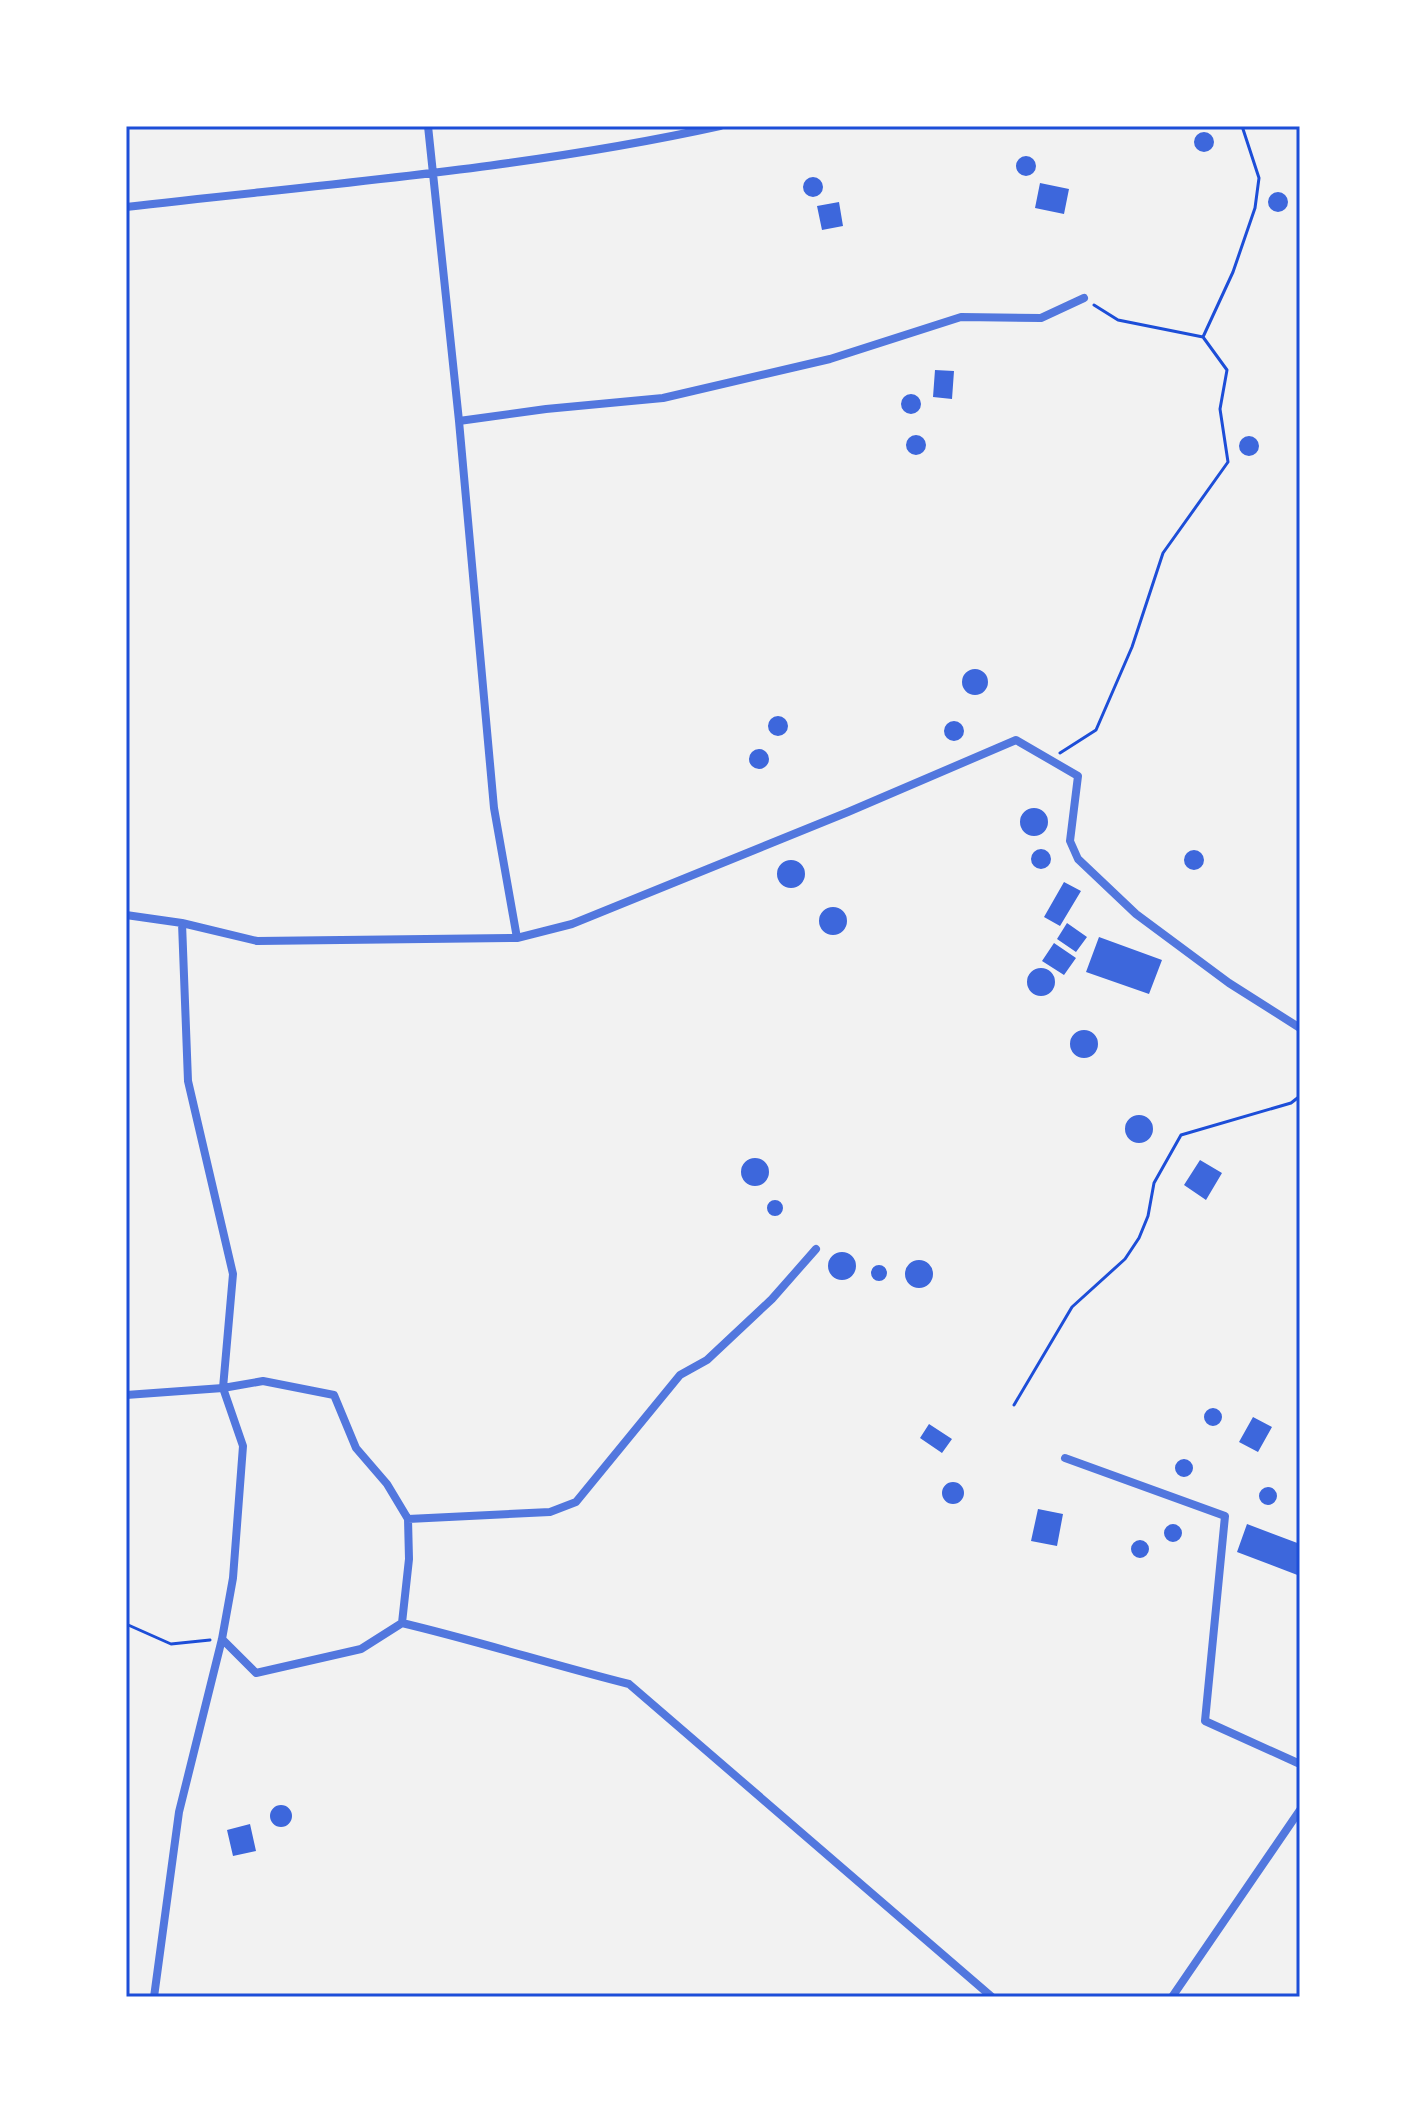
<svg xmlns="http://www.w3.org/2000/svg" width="1426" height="2123" font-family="Overpass,sans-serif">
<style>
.building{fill:#3d67dc}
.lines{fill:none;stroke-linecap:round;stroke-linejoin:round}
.path{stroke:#1d4ed8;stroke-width:3}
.minor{stroke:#5277de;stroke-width:8}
.neatline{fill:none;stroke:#1d4ed8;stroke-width:3}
</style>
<rect width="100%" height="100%" fill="#f2f2f2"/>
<path class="building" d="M1194 142a10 10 0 1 1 20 0a10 10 0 1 1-20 0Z
M1016 166a10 10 0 1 1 20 0a10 10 0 1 1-20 0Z
M803 187a10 10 0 1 1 20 0a10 10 0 1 1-20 0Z
M1040,183L1069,189L1064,214L1035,208Z
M1268 202a10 10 0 1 1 20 0a10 10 0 1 1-20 0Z
M839,202L843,226L822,230L817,206Z
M935,370L954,371L952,399L933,397Z
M901 404a10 10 0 1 1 20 0a10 10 0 1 1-20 0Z
M906 445a10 10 0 1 1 20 0a10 10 0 1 1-20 0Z
M1239 446a10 10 0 1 1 20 0a10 10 0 1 1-20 0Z
M962 682a13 13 0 1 1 26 0a13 13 0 1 1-26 0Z
M768 726a10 10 0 1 1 20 0a10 10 0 1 1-20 0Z
M944 731a10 10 0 1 1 20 0a10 10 0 1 1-20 0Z
M749 759a10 10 0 1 1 20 0a10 10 0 1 1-20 0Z
M1020 822a14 14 0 1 1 28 0a14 14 0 1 1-28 0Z
M1031 859a10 10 0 1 1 20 0a10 10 0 1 1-20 0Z
M1184 860a10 10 0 1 1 20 0a10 10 0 1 1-20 0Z
M777 874a14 14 0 1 1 28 0a14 14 0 1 1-28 0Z
M1064,882L1081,891L1060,926L1044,917Z
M819 921a14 14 0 1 1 28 0a14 14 0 1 1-28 0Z
M1067,923L1087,937L1076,952L1057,939Z
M1099,937L1162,960L1149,994L1086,972Z
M1054,943L1076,958L1064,975L1042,961Z
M1027 982a14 14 0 1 1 28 0a14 14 0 1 1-28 0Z
M1070 1044a14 14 0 1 1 28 0a14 14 0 1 1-28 0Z
M1125 1129a14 14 0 1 1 28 0a14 14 0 1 1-28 0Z
M741 1172a14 14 0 1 1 28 0a14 14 0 1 1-28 0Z
M1200,1160L1222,1173L1206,1200L1184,1185Z
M767 1208a8 8 0 1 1 16 0a8 8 0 1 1-16 0Z
M828 1266a14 14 0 1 1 28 0a14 14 0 1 1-28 0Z
M905 1274a14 14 0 1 1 28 0a14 14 0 1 1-28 0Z
M871 1273a8 8 0 1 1 16 0a8 8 0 1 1-16 0Z
M1204 1417a9 9 0 1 1 18 0a9 9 0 1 1-18 0Z
M1253,1417L1272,1427L1258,1452L1239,1442Z
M929,1424L952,1439L942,1453L920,1438Z
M1175 1468a9 9 0 1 1 18 0a9 9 0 1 1-18 0Z
M942 1493a11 11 0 1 1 22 0a11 11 0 1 1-22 0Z
M1259 1496a9 9 0 1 1 18 0a9 9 0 1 1-18 0Z
M1038,1509L1063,1514L1057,1546L1031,1541Z
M1164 1533a9 9 0 1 1 18 0a9 9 0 1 1-18 0Z
M1247,1524L1300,1544V1576L1237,1552Z
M1131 1549a9 9 0 1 1 18 0a9 9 0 1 1-18 0Z
M270 1816a11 11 0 1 1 22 0a11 11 0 1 1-22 0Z
M250,1824L256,1851L233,1856L227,1830Z"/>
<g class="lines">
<path class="path" d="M1203,337L1233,272L1255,208L1259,178L1242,126
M1060,753L1096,730L1132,647L1163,553L1228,462L1220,409L1227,370L1203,337L1118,320L1094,305
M1014,1405L1072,1307L1125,1259L1139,1238L1148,1216L1154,1183L1181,1135L1291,1103L1300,1096
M126,1624L171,1644L210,1640"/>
<path class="minor" d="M428,126L459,421L494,808L517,938
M126,207C324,184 525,169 720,126
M459,421L546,409L663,398L830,359L961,317L1041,318L1084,298
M126,915L182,923L257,941L517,938L572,924L848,812L1016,740L1078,776L1070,841L1078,859L1136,914L1229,983L1300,1028
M126,1395L223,1388L263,1381L334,1395L356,1448L387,1484L408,1519L409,1559L402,1623L361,1649L256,1673L222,1639
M1065,1458L1225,1516L1205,1721L1300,1764
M408,1519L550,1512L576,1502L680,1375L707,1360L772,1299L816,1249
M402,1623C478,1641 553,1665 629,1684L992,1997
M154,1997L179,1812L222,1639L233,1578L243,1446L223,1388L233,1274L188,1081L182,923
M1172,1997L1300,1810"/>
</g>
<rect width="1426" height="2123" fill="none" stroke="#ffffff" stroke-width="256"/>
<rect x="128" y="128" width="1170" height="1867" class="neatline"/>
</svg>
